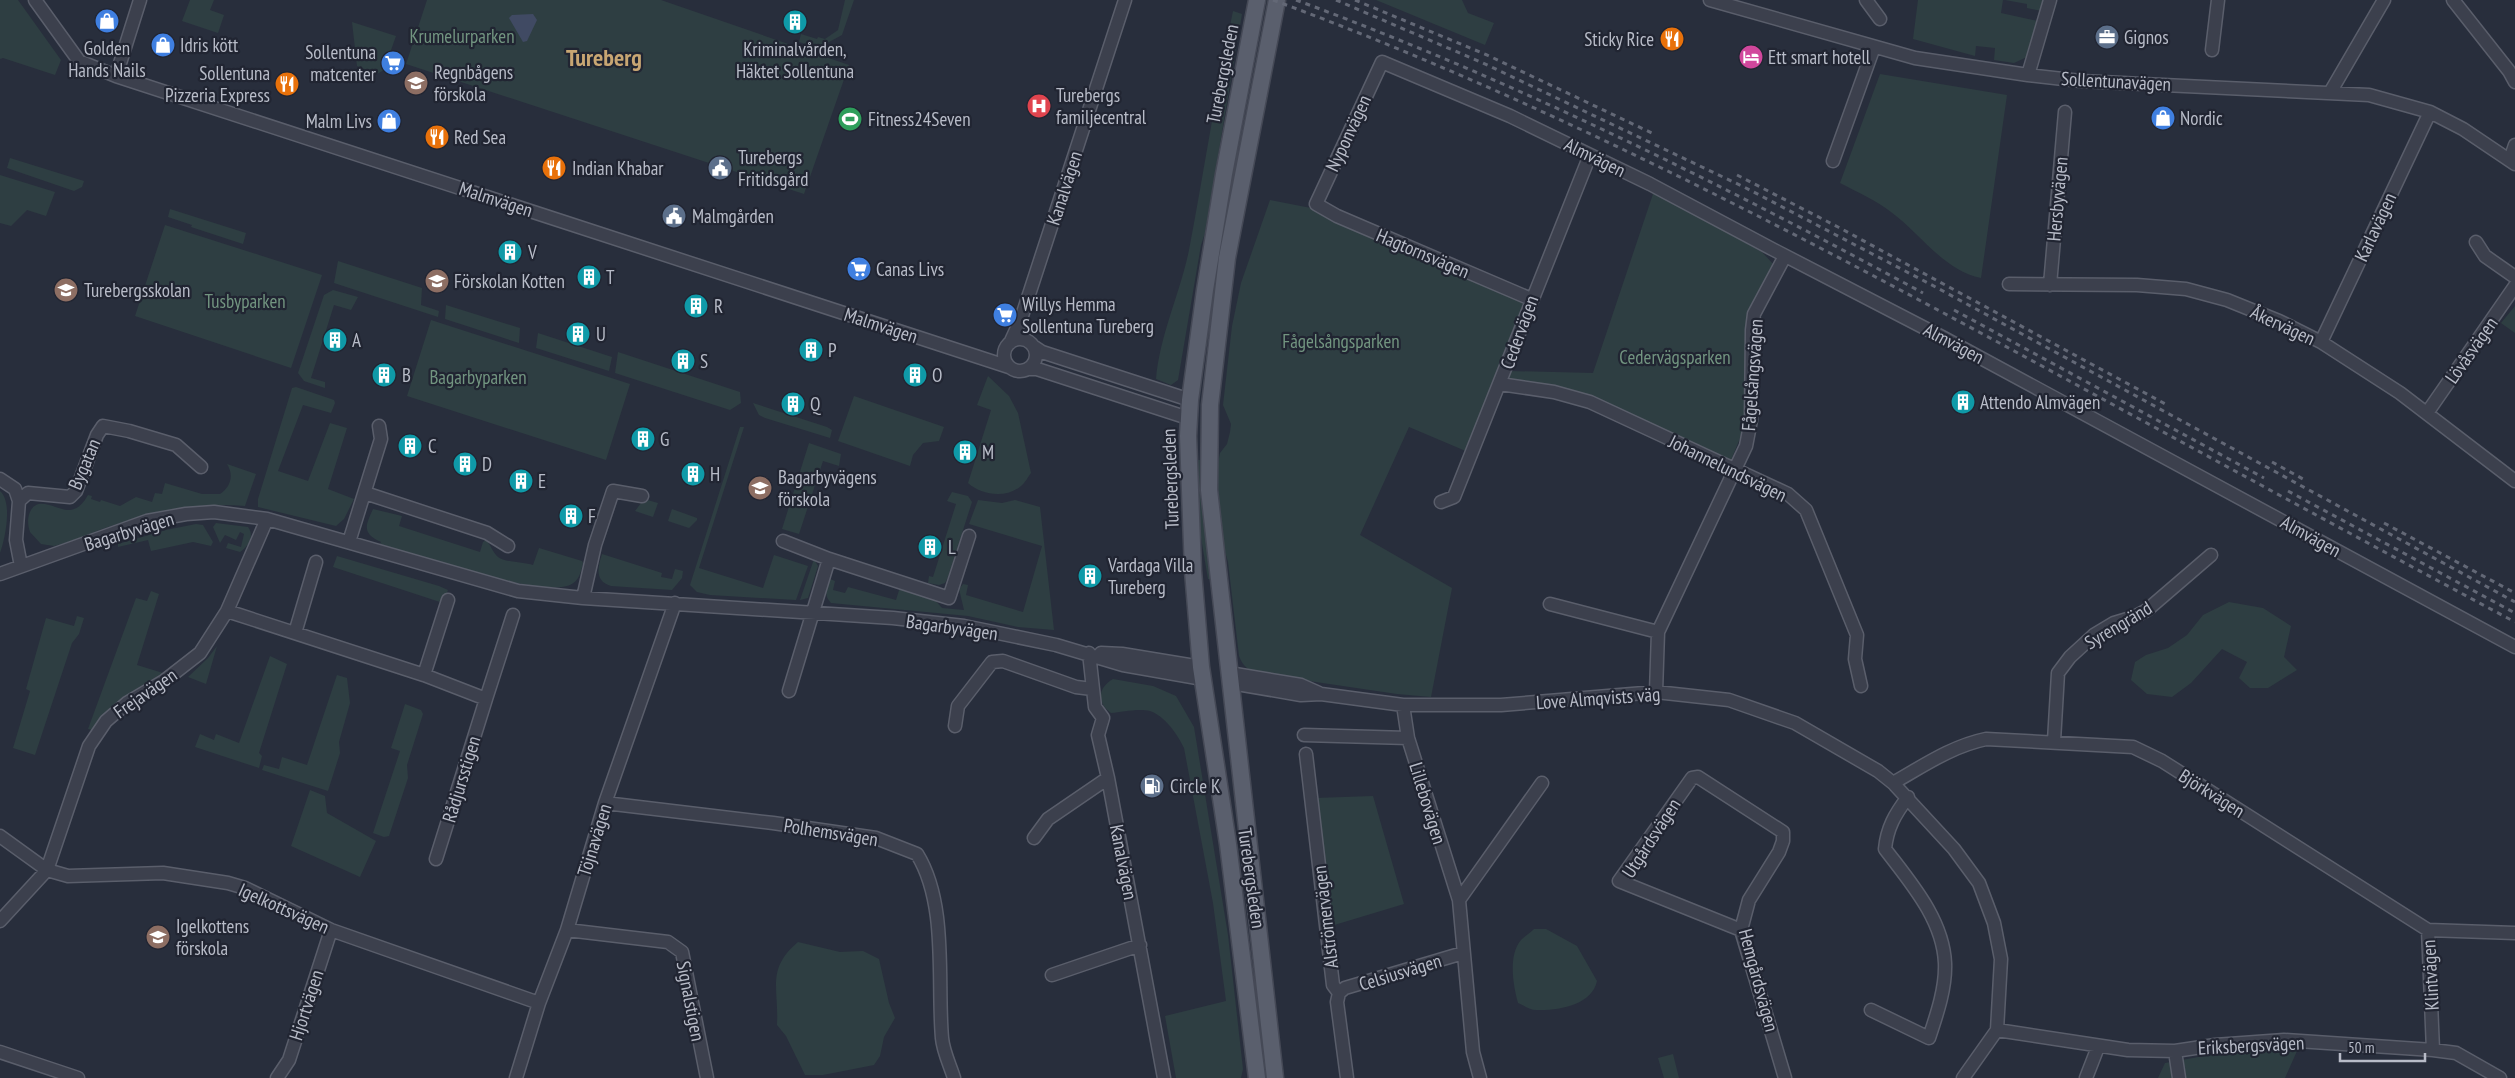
<svg xmlns="http://www.w3.org/2000/svg" width="2515" height="1078" font-family="'PT Sans Narrow',sans-serif">
<style>
.green{fill:#2e3e42}
.water{fill:#404a63}
.lines{fill:none;stroke-linecap:round;stroke-linejoin:round}
.minor-casing{stroke:#5a5e6b;stroke-width:15}
.major-casing{stroke:#454956;stroke-width:19}
.minor{stroke:#3c404d;stroke-width:12}
.major{stroke:#5a5f6d;stroke-width:16}
.rail{stroke:#636876;stroke-width:3;stroke-dasharray:5 5;stroke-linecap:butt}
.labels{text-anchor:middle;dominant-baseline:central;stroke-width:4.5;stroke-linejoin:round;paint-order:stroke}
.park-label{font-size:19px;fill:#729580;stroke:#212532}
.poi-label{font-size:19px;fill:#b8bcc8;stroke:#212532;text-anchor:start}
.street-label{font-size:19px;fill:#b8bcc8;stroke:#212532}
.district-label{font-size:24px;font-weight:bold;fill:#c8a673;stroke:#212532}
</style>
<rect width="100%" height="100%" fill="#282e3c"/>
<path class="green" d="M0,0H18L61,60L55,75L3,58L0,59Z
M190,0H214L210,10L224,15L218,33L182,21Z
M427,0H661L849,65L804,194L406,64Z
M845,0H854L842,35L818,48L799,42L801,34L817,39L818,37L825,39L838,30Z
M1376,0H1462L1468,13L1494,23L1485,45Z
M1918,0H2003L2001,13L2038,21L2027,57L2014,63L1994,60L1995,48L1976,46L1975,56L1913,39Z
M2005,0H2044L2041,11L2027,8V4Z
M1233,11L1242,14L1205,233L1201,245L1178,380L1171,385L1156,379C1160,334 1180,294 1189,250C1204,171 1216,91 1233,11Z
M352,22L396,36L384,70L377,74L357,66Z
M1880,74L2007,95L1981,278C1944,271 1919,232 1891,212C1876,200 1857,192 1840,183Z
M10,158L84,181L82,187L74,191L7,168Z
M0,175L55,192L46,216L27,210L11,226L0,223Z
M1654,191L1762,252L1774,265L1747,327L1745,426L1731,460L1593,398L1504,381L1509,371L1593,373Z
M1270,200L1311,208L1525,302L1526,310L1468,452L1409,427L1360,535L1452,588L1431,697L1397,694L1261,674C1249,671 1243,667 1239,656L1228,562L1223,545L1217,490V467L1220,453L1227,444L1230,432L1231,424L1223,405L1232,326L1241,283Z
M170,209L246,233L243,244L191,227L192,225L168,217Z
M165,225L322,275L291,368L135,316Z
M338,261L422,288L421,305L439,311L438,317L334,283Z
M333,290L358,297L351,310L334,305L311,378L325,382V388L304,381L298,373L324,295Z
M446,305L520,328L519,343L445,319Z
M2515,306V333L2501,323Z
M431,320L630,384L606,460L407,396Z
M538,333L612,357L609,371L536,348Z
M618,352L740,392L741,403L730,410L615,373Z
M988,376L1009,396L1018,413L1031,473C1028,477 1025,483 1021,486C1006,499 981,495 968,483L991,410L977,405Z
M296,387L334,400L335,403L331,413L303,405L278,471L308,481L330,423L347,428L328,489L354,499L344,519L336,526L258,507V499L292,388Z
M854,396L944,427L939,441L923,443L913,455L910,466L838,441Z
M753,403L827,427L832,430L830,438L765,418L759,415Z
M740,427H744L699,568L763,588L774,555L808,566L796,600L710,595L697,592L690,585Z
M809,443L841,454L839,466L823,461L799,534L782,529Z
M1195,460H1202L1203,521L1213,580L1208,579L1200,532Z
M227,464L256,474L245,506C196,502 152,512 105,528C88,534 72,542 54,546L41,544L30,532C28,526 27,519 30,512C38,494 57,511 70,510C79,509 84,502 88,495L92,496L91,499L100,502L101,500L120,506L136,497L152,502L155,493L162,494L165,483L202,494H220C231,487 234,475 227,464Z
M0,491C13,502 5,539 0,553Z
M952,492L968,496L972,502L948,577L945,583L939,585L928,583L929,576L933,577L956,504L947,501Z
M644,499L658,503L653,517L635,511Z
M978,500L1002,503L1015,500L1040,507L1054,630L1018,627L968,616L831,603C823,595 827,588 830,579L835,581L833,590L845,593L848,587L896,600L900,587L935,600L942,608L964,610L959,589L963,584L968,585L966,595L1023,612L1042,546L969,524Z
M373,509L402,516L399,526L480,552L483,542L486,540C491,545 493,553 498,557C503,562 524,562 533,565L539,548L582,561L583,563C581,572 579,581 570,585C542,598 414,555 380,544L381,542C361,533 366,525 373,509Z
M672,509L697,518V520L689,528L668,521Z
M216,523L248,527C255,536 248,547 240,552L226,548L228,543L241,547L244,534L240,532L236,540L225,535L220,543L213,527Z
M196,524L203,525L213,542L211,546L193,542L151,551L148,540L118,547V544L166,530Z
M602,554L662,573L661,577L672,579L675,569L683,571L682,578L672,590L611,586C594,581 598,567 602,554Z
M337,556L439,586L448,590L443,603L333,567Z
M814,559L818,566L808,598L800,600Z
M151,591L159,594L137,665L163,673C135,689 111,704 92,730L88,729L136,598L147,601Z
M2229,602L2263,608L2291,626L2284,657L2297,670L2268,688H2250L2239,678L2247,662L2222,649L2191,683L2172,697L2147,694L2131,680L2135,662L2146,655L2168,648L2187,635L2203,615Z
M77,616L84,618L79,634L72,643L35,755L13,748L30,691L26,689L46,618L74,626Z
M217,646L206,684L188,677L208,658Z
M270,656L287,664L259,753L262,756L259,768L195,747L200,734L214,740L216,734L239,743Z
M337,675L347,678L350,703L339,742L340,753L328,791L262,770L264,765L279,769L282,757L307,765Z
M1113,679L1153,686L1176,696L1194,727L1228,935L1243,1069L1241,1078H1176L1165,1016L1226,1001L1213,903L1184,748C1178,735 1165,716 1150,711C1138,708 1122,712 1111,713C1096,702 1098,688 1113,679Z
M405,704L421,710L423,714L407,765L408,778L389,836L384,837L373,833L400,751L391,748Z
M310,790L325,796L327,813L376,841L360,877L291,846Z
M1373,796L1404,904L1331,926L1315,798Z
M1534,929H1546L1577,946L1597,981C1592,1005 1558,1011 1536,1010C1530,1010 1523,1005 1518,1003C1513,985 1508,955 1521,940C1525,936 1530,933 1534,929Z
M798,942L840,952L863,951L879,959L889,1003L895,1018L884,1037L880,1056L874,1065L823,1075H805L786,1036L777,1025C779,988 766,969 798,942Z
M2271,1044L2297,1051L2285,1078H2158L2165,1063Z
M1673,1054L1679,1078H1664L1658,1058Z"/>
<path class="water" d="M533,14L537,20L527,41L523,42L509,18L512,15Z"/>
<g class="lines">
<defs>
<path id="minor" d="M35,0L79,61L116,76L1009,367
M1710,0L1915,58L2028,75L2081,81L2369,95L2430,112L2463,129L2515,164
M1866,0L1880,19
M2453,0L2509,71L2515,82
M2212,50L2218,0
M2028,75L2050,0
M116,76L140,0
M2331,91L2384,0
M2510,160L2515,145
M1833,161L1874,47
M2476,242L2485,256L2515,277
M2009,284L2137,285L2186,289L2227,300L2279,321L2321,342L2400,393L2515,481
M2050,285L2065,112
M1531,299L1337,216L1316,204L1382,62L1510,116L1650,184L1774,250L1942,337L2515,647
M1004 355a16 16 0 1 1 32 0a16 16 0 1 1-32 0Z
M2321,342L2430,112
M1010,343L1021,319L1125,0
M1033,346L1042,352L1190,400
M1029,369H1037L1188,418
M1500,384L1554,392L1590,402L1788,494L1806,510L1857,635L1855,659L1861,686
M2427,413L2515,286
M0,479L15,489L19,501
M365,493L487,533L508,546
M1441,502L1454,497L1590,155
M783,541L829,559
M349,542L381,439L379,426
M21,566L16,540L19,501L28,493L70,497L76,491L97,435L103,426L129,431L176,445L201,467
M0,574L147,521L186,514L214,512L267,519L518,591L583,598L893,618L964,626L1056,645L1123,665L1203,679
M583,598L595,545L613,491L642,496
M1550,604L1658,632
M227,611L424,675L486,699L513,615
M295,633L316,562
M1089,653L1095,707L1103,718L1098,735L1108,778L1164,1078
M1101,653L1122,654L1201,667
M1229,673L1301,685L1319,693
M424,675L448,600
M1231,683L1301,695L1321,694L1403,705H1501L1656,692L1729,700L1795,723L1878,771L1893,783L1954,849L1979,883L1994,923L2001,959L1997,1030L1963,1078
M789,691L829,559L949,598L969,536
M1656,692L1658,632L1746,446L1751,420L1752,330L1754,314L1785,256
M1403,705L1408,738L1459,900L1473,1052L1480,1078
M955,726L958,706L992,662L1003,661L1076,687L1092,689
M1304,735L1408,738
M2054,741L2058,673L2070,657L2094,635L2114,623L2134,617L2147,610L2211,555
M1306,754L1333,985L1339,993L1337,1002L1347,1078
M1893,783C1923,766 1952,746 1986,739L2133,747L2162,761L2428,930L2515,933
M605,803L773,823L876,838L917,854C948,904 937,981 942,1038C943,1051 950,1065 954,1078
M0,836L47,870L68,876L163,873L228,883L245,888L331,930L539,1003
M1034,838L1048,819L1108,778
M436,859L486,699
M1459,900L1542,783
M0,921L47,870L89,746L106,721L127,703L164,681L200,653L227,611L267,519
M567,930L668,942L682,952L707,1078
M1741,930L1619,881L1692,778L1698,777L1783,832V841L1779,852L1749,900L1741,930L1785,1078
M2428,930L2433,1050
M1052,975L1140,945
M1339,993L1345,988L1463,953
M1871,1010L1929,1038C1937,1014 1946,988 1945,963C1943,919 1910,882 1885,849C1887,828 1895,814 1908,797
M1997,1030L2128,1050L2175,1051L2215,1045L2284,1040L2433,1050L2456,1053L2500,1078
M2175,1051L2179,1078
M0,1052L78,1078
M277,1078L289,1060L331,930
M516,1078L539,1003L567,930L605,803L675,603
M2086,1078L2098,1047"/>
<path id="major" d="M1257,1078L1228,844L1201,667L1193,571L1188,436L1190,400L1205,290L1224,174L1257,0
M1275,1078L1209,490L1210,405L1227,258L1277,0"/>
</defs>
<use href="#minor" class="minor-casing"/>
<use href="#major" class="major-casing"/>
<use href="#minor" class="minor"/>
<use href="#major" class="major"/>
<path class="rail" d="M1273,0C1536,97 1783,226 2029,359C2191,447 2352,535 2515,622
M1296,0C1513,80 1720,183 1923,293
M1336,0L1483,63L1744,187L1930,284L2515,602
M1355,0L1487,55L1654,134
M1737,175L1838,227L2169,406
M1954,310L2264,478
M2272,462L2303,479
M2288,491L2515,613
M2384,523L2515,593"/>
</g>
<defs>
<symbol id="shop-disc" viewBox="-11 -11 22 22"><circle r="9.5" fill="#3f7fe0" stroke="#212532"/><path d="M-5-2.5h2.3a2.7 3.5 0 0 1 5.4 0H5L5.5 6h-11ZM-1.5-2.5h3a1.5 2.3 0 0 0-3 0Z" fill="#fff"/></symbol>
<symbol id="building-disc" viewBox="-11 -11 22 22"><circle r="9.5" fill="#0f9aa8" stroke="#212532"/><path d="M-4-6H4V6H1V3H-1V6H-4ZM-2.5-4.3h1.7v1.8h-1.7ZM.8-4.3h1.7v1.8H.8ZM-2.5-1h1.7V.8h-1.7ZM.8-1h1.7V.8H.8Z" fill="#fff"/></symbol>
<symbol id="office-disc" viewBox="-11 -11 22 22"><circle r="9.5" fill="#5c6f8a" stroke="#212532"/><path d="M-6-3h4V-5.5h4V-3h4V5H-6ZM-1-4.5V-3h2v-1.5ZM-6 0V1H6V0Z" fill="#fff"/></symbol>
<symbol id="restaurant-disc" viewBox="-11 -11 22 22"><circle r="9.5" fill="#e8710a" stroke="#212532"/><path d="M-5-6h1v4h1v-4h1v4h1v-4h1v5L-1.5 .5V6h-2V.5L-5-1ZM5-6V6H3V1.5H1.5Q1.5-4 5-6Z" fill="#fff"/></symbol>
<symbol id="hotel-disc" viewBox="-11 -11 22 22"><circle r="9.5" fill="#d1479c" stroke="#212532"/><path d="M-6-4.5h1.5V1H6V5H4.5V3h-9V5H-6ZM-4 0a1.8 1.8 0 1 1 3.6 0ZM.5 0V-2.5h3Q6-2.5 6 0Z" fill="#fff"/></symbol>
<symbol id="supermarket-disc" viewBox="-11 -11 22 22"><circle r="9.5" fill="#3f7fe0" stroke="#212532"/><path d="M-6-5.5h2.5l.6 2H6L4.5 2H-2.5L-4.4-4H-6ZM-1.5 3.2a1.3 1.3 0 1 0 .1 0ZM3 3.2a1.3 1.3 0 1 0 .1 0Z" fill="#fff"/></symbol>
<symbol id="school-disc" viewBox="-11 -11 22 22"><circle r="9.5" fill="#8d6e63" stroke="#212532"/><path d="M0-5L7-2L0 1L-7-2ZM-4 1L0 2.5L4 1V4Q0 6-4 4Z" fill="#fff"/></symbol>
<symbol id="hospital-disc" viewBox="-11 -11 22 22"><circle r="9.5" fill="#e0444e" stroke="#212532"/><path d="M-5-5h3v3.5h4V-5h3V5h-3V1.5h-4V5h-3Z" fill="#fff"/></symbol>
<symbol id="stadium-disc" viewBox="-11 -11 22 22"><circle r="9.5" fill="#2e9e5b" stroke="#212532"/><path d="M0-5a6.5 5 0 1 0 0 10a6.5 5 0 1 0 0-10ZM-3.5-1.8h7v3.6h-7Z" fill="#fff"/></symbol>
<symbol id="civic-disc" viewBox="-11 -11 22 22"><circle r="9.5" fill="#5c6f8a" stroke="#212532"/><path d="M-.6-6.5H3V-4.5H.6V-3L4-1V1h2V6H-6V1h2V-1L-.6-3ZM-1.2 2.5V6h2.4V2.5Z" fill="#fff"/></symbol>
<symbol id="fuel-disc" viewBox="-11 -11 22 22"><circle r="9.5" fill="#5c6f8a" stroke="#212532"/><path d="M-5.5-6h7V0h2V4h1.3V-2.5L3-4.5l.8-.8L6-3V5H2.5V1h-1V6h-7ZM-4.2-4.7v3.2H.2V-4.7Z" fill="#fff"/></symbol>
</defs>
<g fill-rule="evenodd">
<use href="#shop-disc" x="93" y="7" width="28" height="28"/>
<use href="#building-disc" x="781" y="8" width="28" height="28"/>
<use href="#office-disc" x="2093" y="23" width="28" height="28"/>
<use href="#restaurant-disc" x="1658" y="25" width="28" height="28"/>
<use href="#shop-disc" x="149" y="31" width="28" height="28"/>
<use href="#hotel-disc" x="1737" y="43" width="28" height="28"/>
<use href="#supermarket-disc" x="379" y="49" width="28" height="28"/>
<use href="#school-disc" x="402" y="69" width="28" height="28"/>
<use href="#restaurant-disc" x="273" y="70" width="28" height="28"/>
<use href="#hospital-disc" x="1025" y="92" width="28" height="28"/>
<use href="#shop-disc" x="2149" y="104" width="28" height="28"/>
<use href="#stadium-disc" x="836" y="105" width="28" height="28"/>
<use href="#shop-disc" x="375" y="107" width="28" height="28"/>
<use href="#restaurant-disc" x="423" y="123" width="28" height="28"/>
<use href="#restaurant-disc" x="540" y="154" width="28" height="28"/>
<use href="#civic-disc" x="706" y="154" width="28" height="28"/>
<use href="#civic-disc" x="660" y="202" width="28" height="28"/>
<use href="#building-disc" x="496" y="238" width="28" height="28"/>
<use href="#supermarket-disc" x="845" y="255" width="28" height="28"/>
<use href="#building-disc" x="575" y="263" width="28" height="28"/>
<use href="#school-disc" x="423" y="267" width="28" height="28"/>
<use href="#school-disc" x="52" y="276" width="28" height="28"/>
<use href="#building-disc" x="682" y="292" width="28" height="28"/>
<use href="#supermarket-disc" x="991" y="301" width="28" height="28"/>
<use href="#building-disc" x="564" y="320" width="28" height="28"/>
<use href="#building-disc" x="321" y="326" width="28" height="28"/>
<use href="#building-disc" x="797" y="336" width="28" height="28"/>
<use href="#building-disc" x="669" y="347" width="28" height="28"/>
<use href="#building-disc" x="370" y="361" width="28" height="28"/>
<use href="#building-disc" x="901" y="361" width="28" height="28"/>
<use href="#building-disc" x="1949" y="388" width="28" height="28"/>
<use href="#building-disc" x="779" y="390" width="28" height="28"/>
<use href="#building-disc" x="629" y="425" width="28" height="28"/>
<use href="#building-disc" x="396" y="432" width="28" height="28"/>
<use href="#building-disc" x="951" y="438" width="28" height="28"/>
<use href="#building-disc" x="451" y="450" width="28" height="28"/>
<use href="#building-disc" x="679" y="460" width="28" height="28"/>
<use href="#building-disc" x="507" y="467" width="28" height="28"/>
<use href="#school-disc" x="746" y="474" width="28" height="28"/>
<use href="#building-disc" x="557" y="502" width="28" height="28"/>
<use href="#building-disc" x="916" y="533" width="28" height="28"/>
<use href="#building-disc" x="1076" y="562" width="28" height="28"/>
<use href="#fuel-disc" x="1138" y="772" width="28" height="28"/>
<use href="#school-disc" x="144" y="923" width="28" height="28"/>
</g>
<g class="labels">
<g class="park-label">
<text x="462" y="36">Krumelurparken</text>
<text x="245" y="301">Tusbyparken</text>
<text x="1341" y="341">Fågelsångsparken</text>
<text x="1675" y="357">Cedervägsparken</text>
<text x="478" y="377">Bagarbyparken</text>
</g>
<g class="poi-label">
<text x="2124" y="37">Gignos</text>
<text x="1654" y="39" text-anchor="end">Sticky Rice</text>
<text x="180" y="45">Idris kött</text>
<text x="107" y="48" text-anchor="middle">Golden<tspan x="107" dy="22">Hands Nails</tspan></text>
<text x="795" y="49" text-anchor="middle">Kriminalvården,<tspan x="795" dy="22">Häktet Sollentuna</tspan></text>
<text x="376" y="52" text-anchor="end">Sollentuna<tspan x="376" dy="22">matcenter</tspan></text>
<text x="1768" y="57">Ett smart hotell</text>
<text x="434" y="72">Regnbågens<tspan x="434" dy="22">förskola</tspan></text>
<text x="270" y="73" text-anchor="end">Sollentuna<tspan x="270" dy="22">Pizzeria Express</tspan></text>
<text x="1056" y="95">Turebergs<tspan x="1056" dy="22">familjecentral</tspan></text>
<text x="2180" y="118">Nordic</text>
<text x="868" y="119">Fitness24Seven</text>
<text x="372" y="121" text-anchor="end">Malm Livs</text>
<text x="454" y="137">Red Sea</text>
<text x="738" y="157">Turebergs<tspan x="738" dy="22">Fritidsgård</tspan></text>
<text x="572" y="168">Indian Khabar</text>
<text x="692" y="216">Malmgården</text>
<text x="528" y="252">V</text>
<text x="876" y="269">Canas Livs</text>
<text x="606" y="277">T</text>
<text x="454" y="281">Förskolan Kotten</text>
<text x="84" y="290">Turebergsskolan</text>
<text x="1022" y="304">Willys Hemma<tspan x="1022" dy="22">Sollentuna Tureberg</tspan></text>
<text x="714" y="306">R</text>
<text x="596" y="334">U</text>
<text x="352" y="340">A</text>
<text x="828" y="350">P</text>
<text x="700" y="361">S</text>
<text x="402" y="375">B</text>
<text x="932" y="375">O</text>
<text x="1980" y="402">Attendo Almvägen</text>
<text x="810" y="404">Q</text>
<text x="660" y="439">G</text>
<text x="428" y="446">C</text>
<text x="982" y="452">M</text>
<text x="482" y="464">D</text>
<text x="710" y="474">H</text>
<text x="778" y="477">Bagarbyvägens<tspan x="778" dy="22">förskola</tspan></text>
<text x="538" y="481">E</text>
<text x="588" y="516">F</text>
<text x="948" y="547">L</text>
<text x="1108" y="565">Vardaga Villa<tspan x="1108" dy="22">Tureberg</tspan></text>
<text x="1170" y="786">Circle K</text>
<text x="176" y="926">Igelkottens<tspan x="176" dy="22">förskola</tspan></text>
</g>
<g class="street-label">
<text transform="translate(1222 74) rotate(-79)">Turebergsleden</text>
<text transform="translate(2116 81) rotate(3)">Sollentunavägen</text>
<text transform="translate(1348 133) rotate(-65)">Nyponvägen</text>
<text transform="translate(1595 157) rotate(26)">Almvägen</text>
<text transform="translate(1064 188) rotate(-72)">Kanalvägen</text>
<text transform="translate(496 199) rotate(18)">Malmvägen</text>
<text transform="translate(2057 199) rotate(-85)">Hersbyvägen</text>
<text transform="translate(2375 227) rotate(-65)">Karlavägen</text>
<text transform="translate(1423 253) rotate(23)">Hagtornsvägen</text>
<text transform="translate(881 325) rotate(18)">Malmvägen</text>
<text transform="translate(2283 325) rotate(25)">Åkervägen</text>
<text transform="translate(1519 332) rotate(-70)">Cedervägen</text>
<text transform="translate(1954 343) rotate(28)">Almvägen</text>
<text transform="translate(2471 350) rotate(-55)">Lövåsvägen</text>
<text transform="translate(1752 375) rotate(-86)">Fågelsångsvägen</text>
<text transform="translate(84 464) rotate(-67)">Bygatan</text>
<text transform="translate(1728 468) rotate(26)">Johannelundsvägen</text>
<text transform="translate(1170 479) rotate(-92)">Turebergsleden</text>
<text transform="translate(129 531) rotate(-17)">Bagarbyvägen</text>
<text transform="translate(2311 536) rotate(29)">Almvägen</text>
<text transform="translate(2118 625) rotate(-31)">Syrengränd</text>
<text transform="translate(952 627) rotate(8)">Bagarbyvägen</text>
<text transform="translate(145 693) rotate(-35)">Frejavägen</text>
<text transform="translate(1598 698) rotate(-4)">Love Almqvists väg</text>
<text transform="translate(461 779) rotate(-73)">Rådjursstigen</text>
<text transform="translate(2212 793) rotate(32)">Björkvägen</text>
<text transform="translate(1428 803) rotate(73)">Lillebovägen</text>
<text transform="translate(831 832) rotate(9)">Polhemsvägen</text>
<text transform="translate(1651 838) rotate(-57)">Utgårdsvägen</text>
<text transform="translate(594 840) rotate(-73)">Töjnavägen</text>
<text transform="translate(1124 862) rotate(79)">Kanalvägen</text>
<text transform="translate(1252 878) rotate(82)">Turebergsleden</text>
<text transform="translate(284 908) rotate(24)">Igelkottsvägen</text>
<text transform="translate(1325 917) rotate(-97)">Alströmervägen</text>
<text transform="translate(1400 972) rotate(-17)">Celsiusvägen</text>
<text transform="translate(2430 975) rotate(-93)">Klintvägen</text>
<text transform="translate(1759 980) rotate(75)">Hemgårdsvägen</text>
<text transform="translate(691 1001) rotate(79)">Signalstigen</text>
<text transform="translate(306 1005) rotate(-72)">Hjortvägen</text>
<text transform="translate(2251 1045) rotate(-3)">Eriksbergsvägen</text>
</g>
<g class="district-label">
<text x="604" y="57">Tureberg</text>
</g>
</g>
<path d="M2340 1053v8h85v-8" fill="none" stroke="#b8bcc8" stroke-width="2.5"/>
<text x="2348" y="1053" font-size="15" fill="#b8bcc8" stroke="#212532" stroke-width="4" paint-order="stroke">50 m</text>
</svg>
